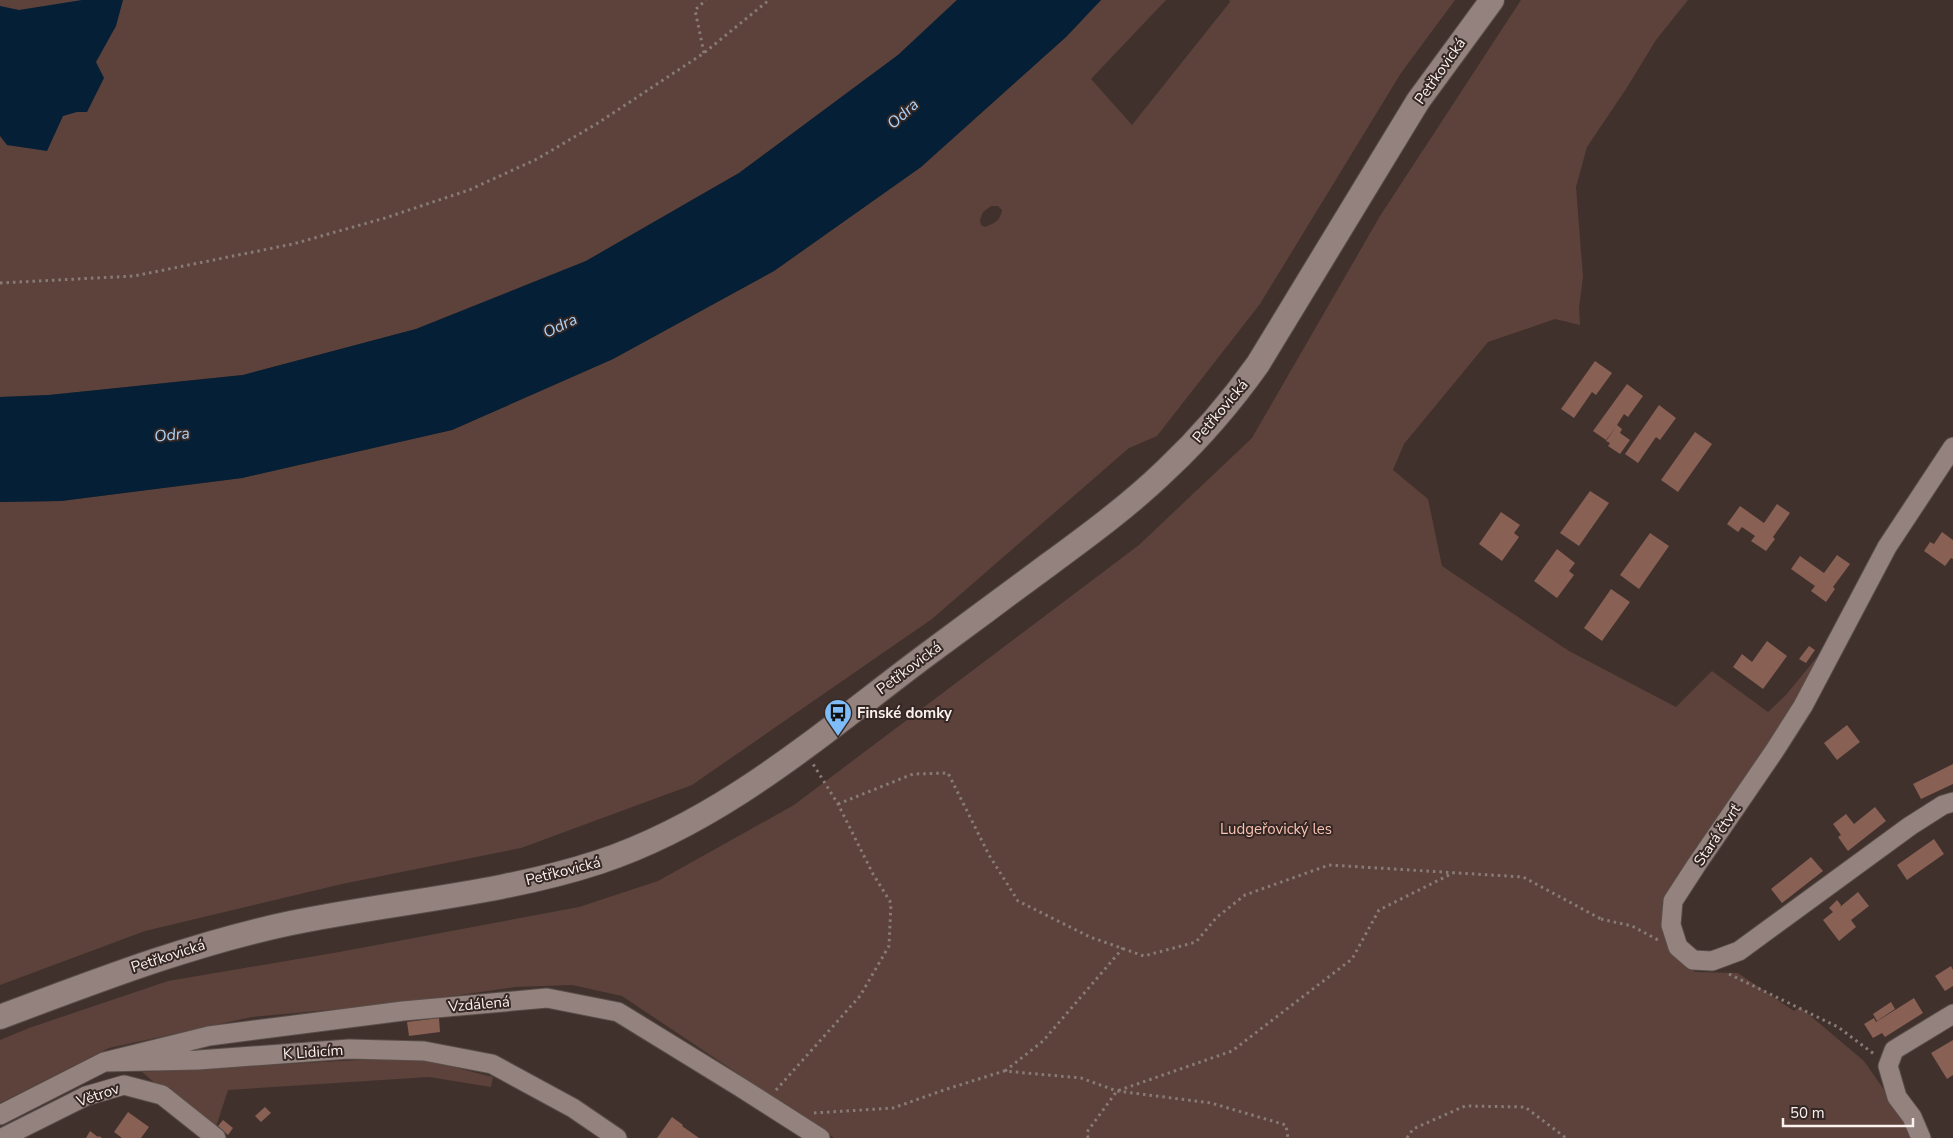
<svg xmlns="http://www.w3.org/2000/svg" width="1953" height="1138" font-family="'Nunito Sans',sans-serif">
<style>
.green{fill:#5c423a;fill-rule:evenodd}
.water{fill:#041f36}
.building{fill:#886054}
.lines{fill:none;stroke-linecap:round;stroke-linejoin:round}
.minor-casing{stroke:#594d49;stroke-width:21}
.tertiary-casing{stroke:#594d49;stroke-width:26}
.path{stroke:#887b77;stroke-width:3;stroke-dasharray:2.5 4;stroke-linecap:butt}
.minor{stroke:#93827d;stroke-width:19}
.tertiary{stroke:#93827d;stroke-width:24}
.labels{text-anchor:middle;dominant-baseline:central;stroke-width:4;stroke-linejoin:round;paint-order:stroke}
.street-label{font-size:15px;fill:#faf0ee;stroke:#352723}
.poi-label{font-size:15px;font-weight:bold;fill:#faf0ee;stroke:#352723;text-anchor:start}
.park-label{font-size:15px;fill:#fbc3b2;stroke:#352723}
.water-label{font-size:16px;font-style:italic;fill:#abd3fa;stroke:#352723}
</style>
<rect width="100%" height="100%" fill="#40312d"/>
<path class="green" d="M0,0H957L898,55L739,173L586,261L416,329L243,375L49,395L0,397Z
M1101,0H1166L1091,79L1132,125L1230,2L1229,0H1455L1401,73L1260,304L1157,436L1129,448L932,619L692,785L521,848L342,884L145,931L0,985V502L61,501L242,478L452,430L613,359L774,271L921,167L1066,37ZM991,206H998L1002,210C1000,221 995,223 985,227L981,225L980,220L983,212Z
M1521,0H1688L1656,40L1626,89L1587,147L1576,187L1583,277L1579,308L1580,325L1555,319L1488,342L1404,444L1393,470L1428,499L1442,566L1569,651L1676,707L1712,671L1768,712L1785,696L1827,645L1769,744L1689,859L1662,903V929L1669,950L1695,972L1738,973L1794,1011L1800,1007L1864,1061L1907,1123L1913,1138H834L622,996L572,985L515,987L405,1003L252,1017L109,1048L0,1103V1040L29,1028L168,981L339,952L579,907L658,881L794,805L1139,545L1252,438L1380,216Z
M413,1057L493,1077L491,1087L429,1077L228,1090L214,1133L142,1072Z"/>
<path class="water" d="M82,0H123L116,26L96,62L104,78L87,112H77L63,116L47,151L7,145L0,136V6L19,10Z
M957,0H1101L1066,37L921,167L774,271L613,359L452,430L242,478L61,501L0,502V397L49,395L243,375L416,329L586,261L739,173L898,55Z"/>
<path class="building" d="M1595,361L1612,373L1596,395L1592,392L1574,418L1561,409Z
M1627,384L1643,396L1628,417L1624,414L1617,425L1622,429L1620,433L1630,440L1620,454L1608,446L1610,443L1606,441L1616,427L1606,440L1593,431Z
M1659,405L1676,418L1660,440L1656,437L1638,463L1625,454Z
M1695,432L1712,444L1678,492L1661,480Z
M1590,491L1609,503L1579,546L1560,533Z
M1777,504L1790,513L1773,537L1775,539L1766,551L1751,541L1755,536L1742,527L1738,532L1727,524L1740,506L1764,523Z
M1501,512L1520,525L1514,533L1519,537L1502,561L1479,544Z
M1942,532L1953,540V559L1951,558L1945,566L1924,551L1930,542L1934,544Z
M1650,533L1669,546L1639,589L1620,575Z
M1557,549L1575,563L1569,571L1574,575L1557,598L1534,581Z
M1837,555L1850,564L1833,587L1835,589L1826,602L1811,591L1815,586L1791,569L1800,556L1824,573Z
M1611,589L1630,602L1602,641L1584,628Z
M1767,641L1787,656L1763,689L1733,667L1742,654L1752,662Z
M1809,646L1815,650L1806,663L1799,659Z
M1847,725L1860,742L1837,760L1824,743Z
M1953,764V784L1921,799L1913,784Z
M1875,807L1886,821L1848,851L1838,837L1841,835L1833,824L1846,814L1854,824Z
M1934,839L1944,854L1907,880L1897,865Z
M1811,857L1823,871L1782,903L1771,889Z
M1858,892L1869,906L1851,920L1856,927L1839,941L1823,920L1833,912L1829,908L1837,900L1841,905L1840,907Z
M1951,966L1953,970V986L1945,991L1935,976Z
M1914,998L1923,1013L1885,1037L1882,1033L1873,1038L1864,1024L1874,1018L1876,1022Z
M1891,1002L1895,1009L1877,1021L1873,1014Z
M439,1018L440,1032L409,1036L407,1022Z
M1953,1040V1075L1947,1079L1931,1053Z
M265,1107L271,1113L261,1122L255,1116Z
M128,1112L149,1127L141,1138H122L114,1132Z
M672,1117L683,1125L682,1126L699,1138H657Z
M223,1120L233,1128L228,1135L218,1126Z
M90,1131L98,1137L99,1136L102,1138H86Z"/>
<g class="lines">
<defs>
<path id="minor" d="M1953,447L1887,547L1803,706L1775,750L1697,864L1673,901L1671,925L1678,947L1693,960L1712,961L1739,951L1910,826L1943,805L1953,802
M104,1062L209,1036L403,1011L547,998L618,1012L740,1087L820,1138
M0,1115L104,1062L198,1060L349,1049L424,1051L492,1064L573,1108L617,1138
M2,1138L86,1096L124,1085L162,1095L216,1138
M1921,1138L1912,1117L1897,1097L1888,1066L1894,1050L1953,1014"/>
<path id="tertiary" d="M0,1017C96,981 191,944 291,923C392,902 502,894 599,862C723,821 822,733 925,656C966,626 1007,595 1048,565C1089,535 1131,504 1167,469C1201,437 1231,402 1258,364L1418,101L1492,0"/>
</defs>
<use href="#minor" class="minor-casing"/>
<use href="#tertiary" class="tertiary-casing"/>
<path class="path" d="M704,53L695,10L706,0
M0,283L134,276L293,244L385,218L469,190L537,159L598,123L704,53L769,0
M838,804L913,774L948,773L989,855L1018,901L1090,937L1144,956L1196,942L1217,917L1245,895L1329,865L1523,877L1601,919
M1601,919L1632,926L1658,940
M1729,974L1838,1027L1874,1054
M1005,1071L1043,1041L1123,948
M776,1090L860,996L889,946L891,903L873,874L838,804L813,764
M814,1113L893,1108L944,1090L1004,1071L1081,1078L1117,1091L1211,1103L1286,1125L1288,1138
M1088,1138L1087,1132L1117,1091L1232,1051L1352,959L1379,910L1453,873
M1407,1138L1413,1129L1465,1106L1525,1107L1566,1138"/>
<use href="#minor" class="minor"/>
<use href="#tertiary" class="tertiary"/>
</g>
<defs>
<symbol id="bus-pin" viewBox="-11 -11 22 30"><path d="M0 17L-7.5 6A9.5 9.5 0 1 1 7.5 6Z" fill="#7ebdf9" stroke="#352723"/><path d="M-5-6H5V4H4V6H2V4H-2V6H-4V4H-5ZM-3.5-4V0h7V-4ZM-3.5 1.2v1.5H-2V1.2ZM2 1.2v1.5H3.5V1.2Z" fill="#111"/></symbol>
</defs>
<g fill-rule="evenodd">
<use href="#bus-pin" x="822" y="697" width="32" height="43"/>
</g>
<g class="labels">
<g class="street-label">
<text transform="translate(1440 71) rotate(-55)">Petřkovická</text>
<text transform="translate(1220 411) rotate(-50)">Petřkovická</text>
<text transform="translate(909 668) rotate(-37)">Petřkovická</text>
<text transform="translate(1717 835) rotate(-56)">Stará čtvrť</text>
<text transform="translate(563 871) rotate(-14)">Petřkovická</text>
<text transform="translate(168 956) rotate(-18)">Petřkovická</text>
<text transform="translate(479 1004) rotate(-5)">Vzdálená</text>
<text transform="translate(313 1052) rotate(-4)">K Lidicím</text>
<text transform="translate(98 1095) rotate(-19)">Větrov</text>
</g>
<g class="poi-label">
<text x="857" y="713">Finské domky</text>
</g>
<g class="park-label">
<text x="1276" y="829">Ludgeřovický les</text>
</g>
<g class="water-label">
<text transform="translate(903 114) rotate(-42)">Odra</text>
<text transform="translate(560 326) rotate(-26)">Odra</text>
<text transform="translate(172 435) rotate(-6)">Odra</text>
</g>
</g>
<path d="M1783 1118v8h130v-8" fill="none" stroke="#faf0ee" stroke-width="2.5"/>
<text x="1790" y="1118" font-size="15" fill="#faf0ee" stroke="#352723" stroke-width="4" paint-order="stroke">50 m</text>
</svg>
